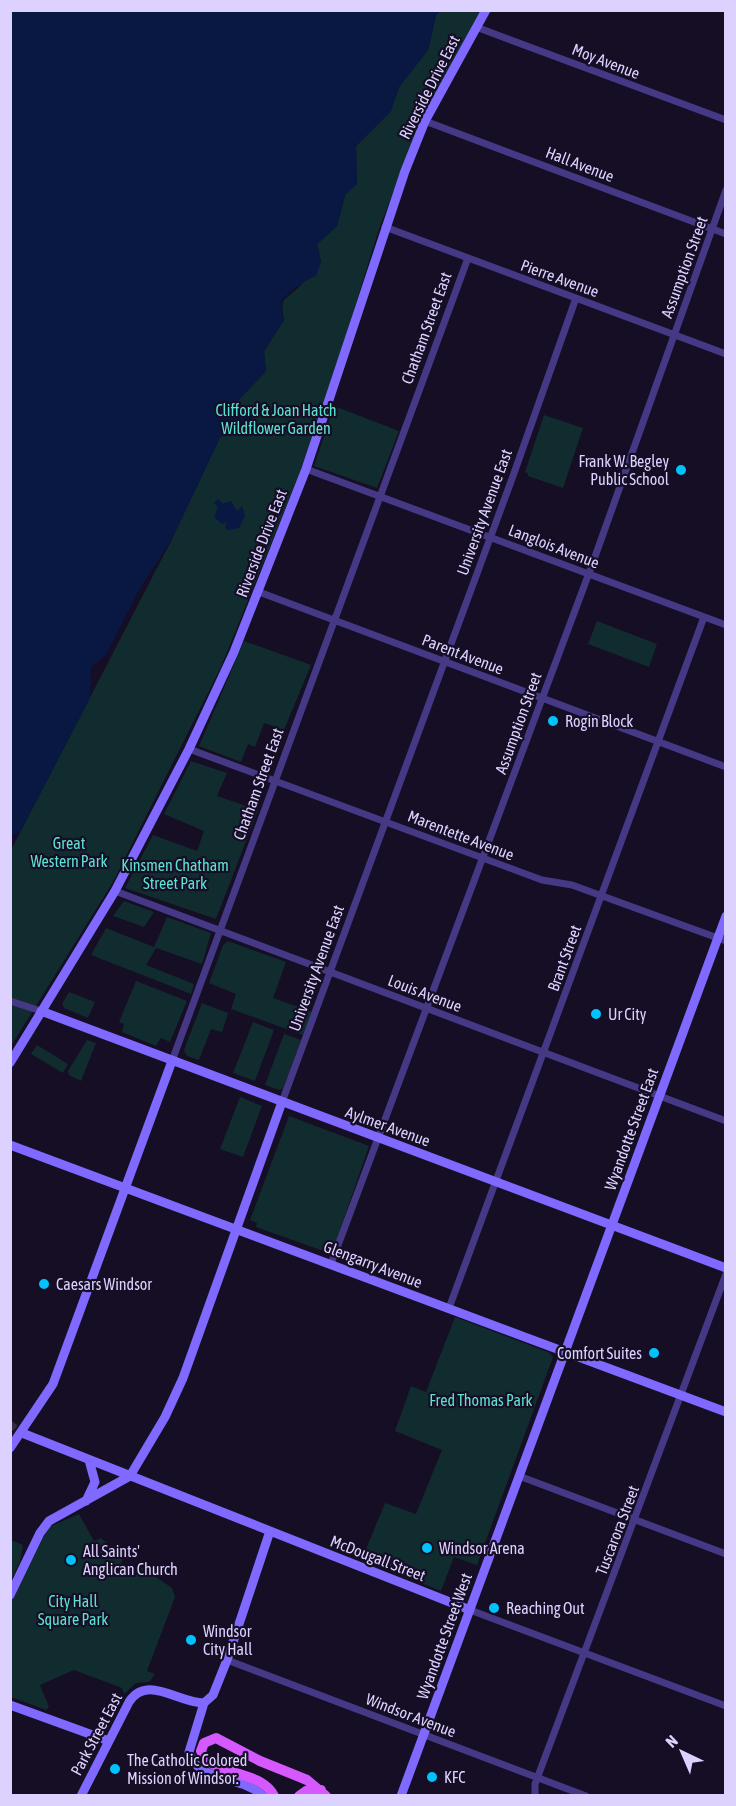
<svg xmlns="http://www.w3.org/2000/svg" width="736" height="1806" font-family="'Asap Condensed',sans-serif">
<style>
.green{fill:#112c2f}
.water{fill:#091743}
.lines{fill:none;stroke-linecap:round;stroke-linejoin:round}
.street-tunnel{stroke:#332b46;stroke-width:7;stroke-dasharray:7 3.5;stroke-linecap:butt}
.street{stroke:#453885;stroke-width:7}
.secondary{stroke:#8069ff;stroke-width:9}
.primary{stroke:#d659ff;stroke-width:10}
.poi-dot{fill:#00c3fd;stroke:#150e25;stroke-width:2}
.labels{text-anchor:middle;dominant-baseline:central;stroke-width:4.5;stroke-linejoin:round;paint-order:stroke}
.street-label{font-size:16px;fill:#ddd2ff;stroke:#150e25}
.park-label{font-size:16px;fill:#5be2d1;stroke:#150e25}
.poi-label{font-size:16px;fill:#ddd2ff;stroke:#150e25;text-anchor:start}
</style>
<rect width="100%" height="100%" fill="#150e25"/>
<path class="green" d="M440,11H481L408,154L379,229L330,387L300,472L221,667L113,882L11,1046V850L171,541L237,401L266,371L264,351L284,320C280,297 283,302 298,288C306,280 313,270 321,262L317,244L337,226L345,195L357,183L356,146L391,111L399,87L428,50L436,15Z
M334,406L399,431L377,488L314,466Z
M544,415L583,428L563,488L528,476V473L525,472Z
M597,621L657,644L649,667L588,644Z
M244,641L311,665L284,730L264,723L255,747L248,744L241,762L199,746Z
M191,761L227,773L217,796L258,810L216,919L125,888L153,835L197,851L204,831L164,814Z
M124,901L154,912L144,927L113,916Z
M167,917L211,933L202,964L156,948L146,965L194,984L191,994L91,955L106,928L154,947Z
M228,941L286,962L273,998L312,1012L303,1035L231,1009L236,994L209,983L223,945Z
M136,981L187,1001L170,1042L161,1038L156,1046L122,1032L124,1024L119,1022Z
M69,992L95,1002L88,1018L64,1008L62,1004Z
M202,1003L228,1013L222,1032L211,1029L199,1060L187,1056L184,1050Z
M253,1022L274,1030L255,1081L233,1073Z
M284,1034L301,1040L283,1089L279,1090L265,1085Z
M87,1040L96,1043L81,1081L69,1075L68,1071Z
M37,1045L68,1064L63,1073L31,1054Z
M240,1097L262,1106L243,1157L220,1149Z
M289,1116L369,1146L333,1250L329,1253L256,1227L257,1223L250,1220Z
M455,1317L550,1353L553,1357L477,1565L454,1557L441,1591L362,1559L385,1503L416,1514L442,1450L395,1431L411,1386L426,1392Z
M79,1514L94,1541L101,1538L123,1557L119,1571L135,1577L140,1566L172,1588L175,1597L147,1671L155,1674L149,1682L136,1683L124,1694L122,1688L74,1670L40,1685L49,1707L46,1710L11,1697L10,1602L49,1527Z
M11,1540L23,1545L20,1562L11,1580Z"/>
<path class="water" d="M11,10L440,11L436,15L428,50L399,87L391,111L356,146L357,184L345,195L337,226L317,244L321,262L316,276C307,279 283,294 281,304C281,309 283,315 284,320L264,351L266,371L238,401L242,411L253,418V423L248,427L233,425L220,438L171,541L139,590L106,655L91,667L90,698L20,832L11,836Z
M218,499L223,504L231,501L237,511L242,506L245,516L239,528L228,530L225,528L227,522L222,524L214,517L218,507L214,503Z"/>
<g class="lines">
<path class="street-tunnel" d="M10,1424L22,1433"/>
<path class="street" d="M476,27L726,120
M425,121L726,234
M385,227L726,354
M306,469L726,625
M259,592L726,767
M189,749L542,880L572,885L726,941
M115,891L726,1121
M10,1001L41,1011
M172,1061L468,258
M282,1102L513,476L576,298
M331,1264L592,565L726,190
M449,1308L704,617
M519,1476L726,1554
M470,1610L726,1706
M227,1660L586,1796
M535,1796V1784L726,1274"/>
<path class="secondary" d="M41,1011L726,1268
M10,1063L115,891L189,749L234,652L306,469L405,171L425,121L486,10
M10,1145L726,1412
M22,1433L470,1610
M10,1448L53,1384L172,1061
M86,1501L95,1482L89,1460
M10,1595L40,1533L49,1521L130,1476L165,1417L183,1378L282,1102
M204,1703L213,1695L227,1660L270,1531
M204,1703L189,1752C196,1782 244,1776 263,1796
M10,1705L109,1741
M81,1796L129,1702C147,1674 178,1703 204,1703
M401,1796L726,916"/>
<path class="primary" d="M274,1796C261,1769 209,1776 201,1751L204,1743L216,1738L260,1761L307,1780L326,1796
M299,1796L306,1791L321,1790"/>
</g>
<g class="poi-dot">
<circle cx="681" cy="470" r="6"/>
<circle cx="553" cy="721" r="6"/>
<circle cx="596" cy="1014" r="6"/>
<circle cx="44" cy="1284" r="6"/>
<circle cx="654" cy="1353" r="6"/>
<circle cx="427" cy="1548" r="6"/>
<circle cx="71" cy="1560" r="6"/>
<circle cx="494" cy="1608" r="6"/>
<circle cx="191" cy="1640" r="6"/>
<circle cx="115" cy="1769" r="6"/>
<circle cx="432" cy="1777" r="6"/>
</g>
<g class="labels">
<g class="street-label">
<text transform="translate(606 61) rotate(21)">Moy Avenue</text>
<text transform="translate(429 87) rotate(-63)">Riverside Drive East</text>
<text transform="translate(580 164) rotate(21)">Hall Avenue</text>
<text transform="translate(684 267) rotate(-70)">Assumption Street</text>
<text transform="translate(560 278) rotate(20)">Pierre Avenue</text>
<text transform="translate(426 328) rotate(-70)">Chatham Street East</text>
<text transform="translate(484 512) rotate(-70)">University Avenue East</text>
<text transform="translate(261 543) rotate(-69)">Riverside Drive East</text>
<text transform="translate(554 546) rotate(21)">Langlois Avenue</text>
<text transform="translate(463 654) rotate(21)">Parent Avenue</text>
<text transform="translate(518 723) rotate(-70)">Assumption Street</text>
<text transform="translate(258 784) rotate(-70)">Chatham Street East</text>
<text transform="translate(461 835) rotate(21)">Marentette Avenue</text>
<text transform="translate(564 958) rotate(-70)">Brant Street</text>
<text transform="translate(316 968) rotate(-70)">University Avenue East</text>
<text transform="translate(425 993) rotate(21)">Louis Avenue</text>
<text transform="translate(388 1126) rotate(20)">Aylmer Avenue</text>
<text transform="translate(631 1129) rotate(-70)">Wyandotte Street East</text>
<text transform="translate(373 1264) rotate(21)">Glengarry Avenue</text>
<text transform="translate(617 1530) rotate(-69)">Tuscarora Street</text>
<text transform="translate(378 1558) rotate(21)">McDougall Street</text>
<text transform="translate(444 1636) rotate(-70)">Wyandotte Street West</text>
<text transform="translate(411 1715) rotate(21)">Windsor Avenue</text>
<text transform="translate(96 1734) rotate(-62)">Park Street East</text>
</g>
<g class="park-label">
<text x="276" y="410">Clifford &amp; Joan Hatch<tspan x="276" dy="18">Wildflower Garden</tspan></text>
<text x="69" y="843">Great<tspan x="69" dy="18">Western Park</tspan></text>
<text x="175" y="865">Kinsmen Chatham<tspan x="175" dy="18">Street Park</tspan></text>
<text x="481" y="1400">Fred Thomas Park</text>
<text x="73" y="1601">City Hall<tspan x="73" dy="18">Square Park</tspan></text>
</g>
<g class="poi-label">
<text x="669" y="461" text-anchor="end">Frank W. Begley<tspan x="669" dy="18">Public School</tspan></text>
<text x="565" y="721">Rogin Block</text>
<text x="608" y="1014">Ur City</text>
<text x="56" y="1284">Caesars Windsor</text>
<text x="642" y="1353" text-anchor="end">Comfort Suites</text>
<text x="439" y="1548">Windsor Arena</text>
<text x="83" y="1551">All Saints'<tspan x="83" dy="18">Anglican Church</tspan></text>
<text x="506" y="1608">Reaching Out</text>
<text x="203" y="1631">Windsor<tspan x="203" dy="18">City Hall</tspan></text>
<text x="127" y="1760">The Catholic Colored<tspan x="127" dy="18">Mission of Windsor.</tspan></text>
<text x="444" y="1777">KFC</text>
</g>
</g>
<rect width="736" height="1806" fill="none" stroke="#ddd2ff" stroke-width="24"/>
<g transform="translate(682 1752) rotate(316)" stroke="#150e25" stroke-width="4.5" paint-order="stroke">
<path d="M0-4.5L10 22L0 15L-10 22Z" fill="#ddd2ff"/>
<text y="-9" font-size="16" font-weight="bold" text-anchor="middle" fill="#ddd2ff">N</text>
</g>
</svg>
